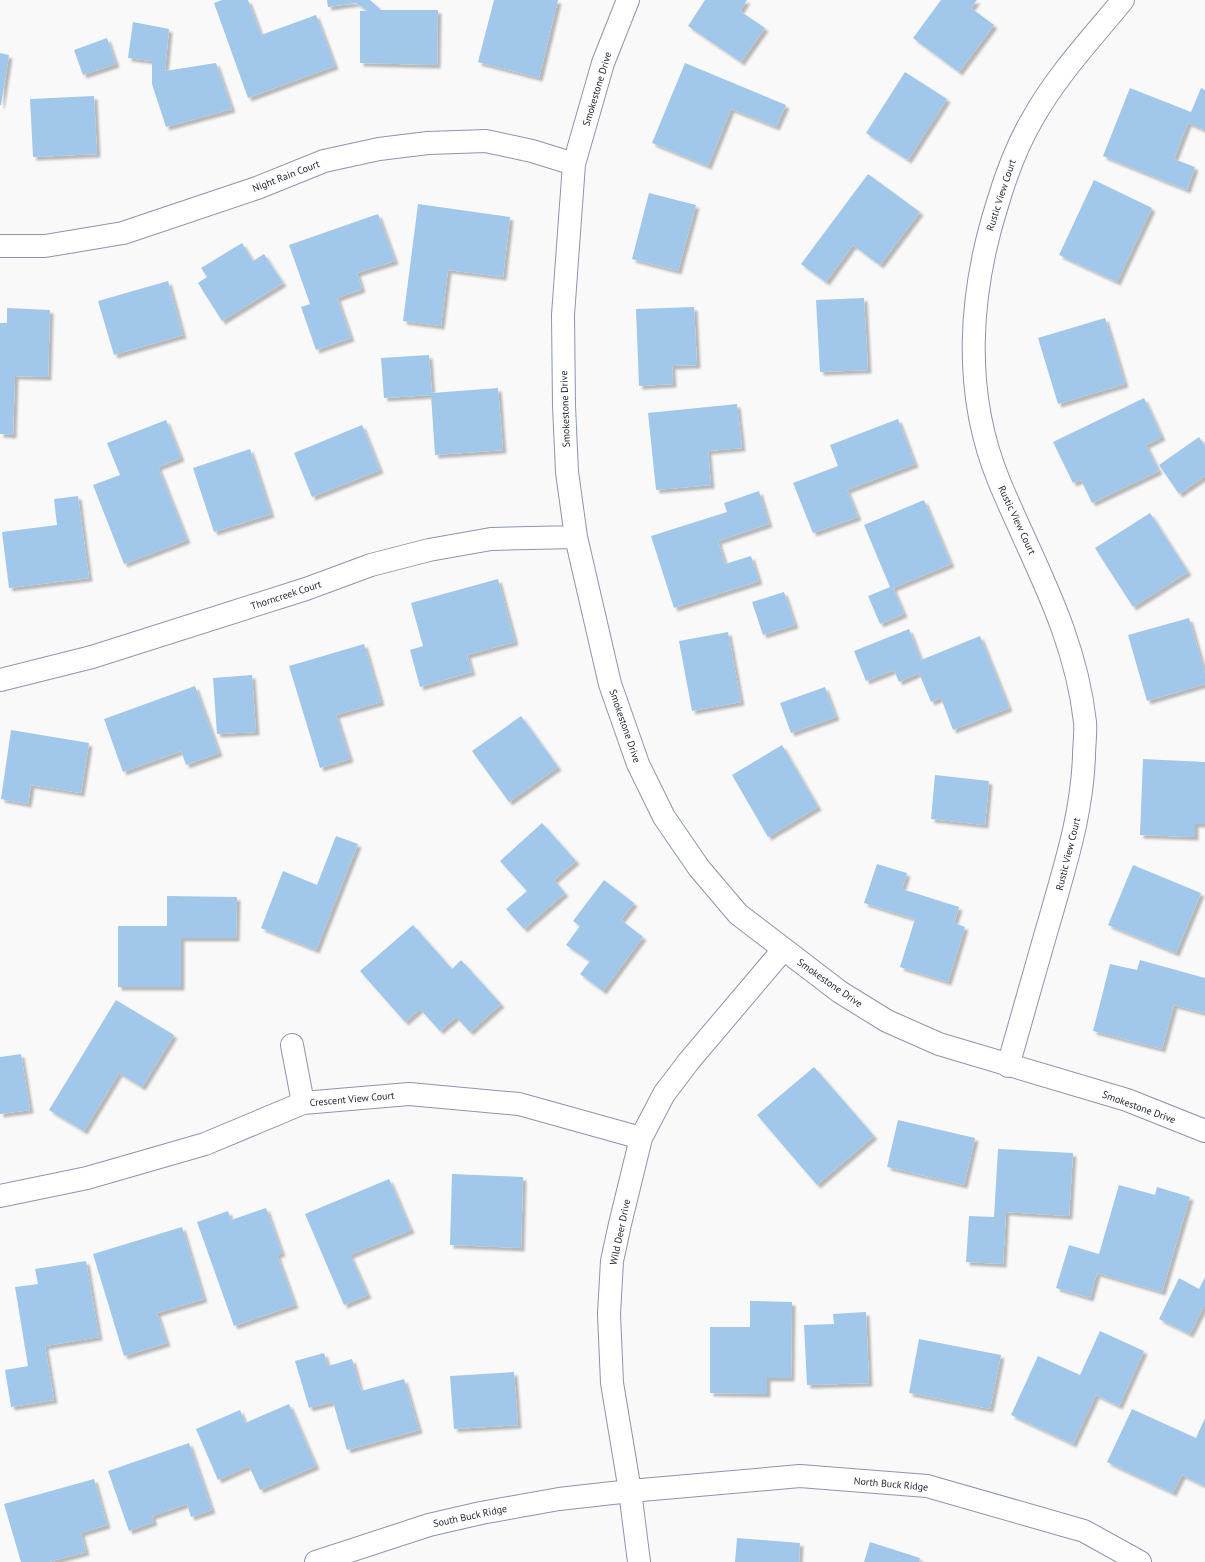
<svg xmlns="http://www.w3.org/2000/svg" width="1205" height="1562" font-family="'PT Sans',sans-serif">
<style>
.building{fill:#a1c8ea;filter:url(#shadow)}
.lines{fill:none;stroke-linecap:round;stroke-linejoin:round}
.street-casing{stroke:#8995b3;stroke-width:24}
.street{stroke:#fff;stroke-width:22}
.labels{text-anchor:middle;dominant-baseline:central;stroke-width:3;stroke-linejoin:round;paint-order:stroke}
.street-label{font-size:10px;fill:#1c202c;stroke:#fff}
</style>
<defs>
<filter id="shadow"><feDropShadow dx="3.5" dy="3.5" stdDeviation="1" flood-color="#0004"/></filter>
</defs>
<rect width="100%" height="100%" fill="#f9f9f9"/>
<path class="building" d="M222,0H248L261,35L316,15L335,66L248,98L214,3Z
M327,0H370L381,10H438L437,65L360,63V11H368L356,3L328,7Z
M494,0H558L539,78L478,62Z
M705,0H747L740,11L765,28L741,62L688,26Z
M941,0H977L971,8L994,25L959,72L913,38Z
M133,22L169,29L165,71L216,63L232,109L166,127L152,84V61L128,58Z
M107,38L116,64L83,75L74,50Z
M0,53L9,55L1,105H0Z
M685,63L786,105L776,127L731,109L708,166L652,143Z
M905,72L947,99L908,160L866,133Z
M1130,88L1191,112L1201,88L1205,90V130L1188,123L1174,159L1195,167L1187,190L1103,156Z
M94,96L97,154L33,157L30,99Z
M868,174L920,212L880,265L853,245L826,282L801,264Z
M1094,180L1152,208L1117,282L1059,255Z
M649,193L696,205L678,271L632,259Z
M418,204L510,217L503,277L448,270L441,326L403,321Z
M378,214L395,261L357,273L362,289L337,298L351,338L316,350L301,307L310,304L289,245Z
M242,243L253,261L264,254L283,283L222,321L198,283L207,277L201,268Z
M168,281L183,335L114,355L98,301Z
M864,298L868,370L820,372L816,300Z
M694,307L697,365L672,366L673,384L639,386L636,309Z
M7,308L50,310L48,377L15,376L13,435L0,434V323H7Z
M1105,318L1125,384L1058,404L1038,338Z
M429,355L432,393L498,388L503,450L435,455L431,395L384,398L381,358Z
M1144,398L1162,437L1146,445L1159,471L1092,503L1081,480L1073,483L1053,442Z
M737,404L742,448L708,451L711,485L656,490L648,413Z
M898,419L915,464L847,490L858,517L813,533L793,483L838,466L830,445Z
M166,420L181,458L158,467L187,540L124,564L93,485L120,475L107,443Z
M362,425L380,470L312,497L294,453Z
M1199,437L1205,446V476L1179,494L1159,465Z
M250,449L271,514L214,532L193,468Z
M759,491L769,524L718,541L725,564L751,556L759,581L674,608L651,536L727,512L724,503Z
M78,496L89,578L9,588L2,532L57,525L54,499Z
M924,500L951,564L893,588L904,614L880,624L868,596L890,587L864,525Z
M1150,513L1188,572L1133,607L1095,548Z
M498,579L515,642L467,655L472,672L420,687L410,650L423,646L411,603Z
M784,592L795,625L763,635L752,602Z
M1189,618L1205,674V684L1147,701L1128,635Z
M909,629L921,660L980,636L1009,708L953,730L941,698L931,702L919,673L899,682L894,670L866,681L854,651Z
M728,632L741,702L692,711L679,641Z
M364,644L381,702L336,715L350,759L320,768L289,666Z
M252,675L256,732L217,734L213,678Z
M195,686L219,753L186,765L181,751L123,772L104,719Z
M825,687L836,717L791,733L780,703Z
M521,716L558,767L509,802L472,751Z
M11,730L89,743L81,793L31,785L28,804L1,799Z
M782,745L818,807L768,837L732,775Z
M1143,759L1205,762V824H1195V837L1140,835Z
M935,775L989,781L985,825L931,819Z
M542,823L576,861L554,880L565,893L524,929L506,909L527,891L500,861Z
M336,836L358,844L316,950L261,928L283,871L317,885Z
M877,864L907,873L902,889L959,907L954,923L965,927L948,982L900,967L915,919L864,903Z
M1133,865L1201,893L1176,953L1108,925Z
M604,880L634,903L621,920L643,937L603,991L580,974L590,961L566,945L580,926L573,921Z
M167,896L237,897L236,938H181V987H118V926H167Z
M413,925L452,969L461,960L501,1004L470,1032L456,1017L440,1031L420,1009L405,1022L360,971Z
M1140,960L1205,978V1013L1174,1005L1162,1049L1093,1031L1110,964L1137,970Z
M116,1000L174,1035L142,1087L119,1073L84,1131L49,1110Z
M21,1054L30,1110L0,1114V1057Z
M814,1067L874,1136L817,1185L757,1115Z
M898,1120L975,1138L964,1185L887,1167Z
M998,1149L1073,1153L1069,1216L1006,1212L1003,1264L966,1262L969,1216L994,1217Z
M452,1174L523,1177L521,1248L450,1245Z
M389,1179L411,1230L350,1255L368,1295L344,1305L305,1214Z
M1119,1185L1155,1195L1157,1187L1190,1197L1162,1292L1097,1273L1090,1298L1056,1288L1069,1245L1099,1254Z
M266,1208L282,1253L277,1255L295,1305L234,1326L197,1222L228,1211L231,1220Z
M182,1227L204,1299L157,1313L167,1343L124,1356L93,1254Z
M86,1261L99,1337L45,1346L54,1400L11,1407L5,1370L28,1366L15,1287L38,1284L35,1269Z
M1205,1277V1304L1190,1334L1159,1319L1179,1278L1199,1289Z
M750,1301L792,1302L791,1378H767V1394L710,1393V1327H750Z
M866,1312L869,1383L807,1385L804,1325L834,1324L833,1314Z
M1100,1331L1144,1351L1119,1406L1096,1395L1073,1444L1011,1415L1038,1356L1080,1375Z
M919,1339L1001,1355L990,1409L909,1393Z
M324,1353L328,1366L352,1359L361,1391L404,1379L419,1430L347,1450L333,1402L309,1408L295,1361Z
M514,1372L518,1425L454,1429L450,1376Z
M289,1404L316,1466L260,1490L249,1466L218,1480L196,1429L240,1410L245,1423Z
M1132,1409L1196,1438L1205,1418V1486L1182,1475L1173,1493L1107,1462Z
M189,1443L212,1510L191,1517L187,1504L152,1516L154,1522L129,1531L108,1471Z
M94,1479L107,1525L81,1533L86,1552L48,1562H21L4,1504Z
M737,1538L800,1543L799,1562H735Z
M870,1542L920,1558L919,1562H864Z"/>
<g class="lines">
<defs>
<path id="street" d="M628,0L603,63L574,164L563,315L564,406L567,472L576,537L610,684L638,764L664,817L699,868L738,914L840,992L887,1021L939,1044L1127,1100L1205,1131
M0,246H45L123,233L257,188L324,161L379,149L428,143L486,141L532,151L574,164
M0,680L92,657L306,589L371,565L429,550L491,539L576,537
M292,1045L303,1103
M1008,1066C1023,1014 1037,963 1052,912C1067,859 1082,812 1084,756C1084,745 1086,733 1085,722C1075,632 1033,563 999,481C962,391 969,293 998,202C1007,172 1017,145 1033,118C1057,75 1092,38 1123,0
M0,1196L87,1178L205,1144L303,1103L409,1094L519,1104L641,1138
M316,1562L429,1525L481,1513L559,1499L630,1491L800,1476L927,1486L1084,1531L1140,1562
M639,1562L630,1491L612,1383L609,1314L612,1261L620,1224L641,1138L664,1094L689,1061L783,950"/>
</defs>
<use href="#street" class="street-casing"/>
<use href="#street" class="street"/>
</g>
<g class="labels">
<g class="street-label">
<text transform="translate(597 89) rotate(-73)">Smokestone Drive</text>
<text transform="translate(286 176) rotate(-21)">Night Rain Court</text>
<text transform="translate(1001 195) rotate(-72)">Rustic View Court</text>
<text transform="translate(565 409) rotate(-92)">Smokestone Drive</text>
<text transform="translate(1017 520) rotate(65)">Rustic View Court</text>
<text transform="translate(286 595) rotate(-18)">Thorncreek Court</text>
<text transform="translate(625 726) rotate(71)">Smokestone Drive</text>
<text transform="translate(1068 854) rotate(-76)">Rustic View Court</text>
<text transform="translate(830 983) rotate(35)">Smokestone Drive</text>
<text transform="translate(352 1099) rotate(-5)">Crescent View Court</text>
<text transform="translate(1139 1107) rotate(20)">Smokestone Drive</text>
<text transform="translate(620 1232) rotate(-78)">Wild Deer Drive</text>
<text transform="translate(891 1484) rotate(5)">North Buck Ridge</text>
<text transform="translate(470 1516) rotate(-12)">South Buck Ridge</text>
</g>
</g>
</svg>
